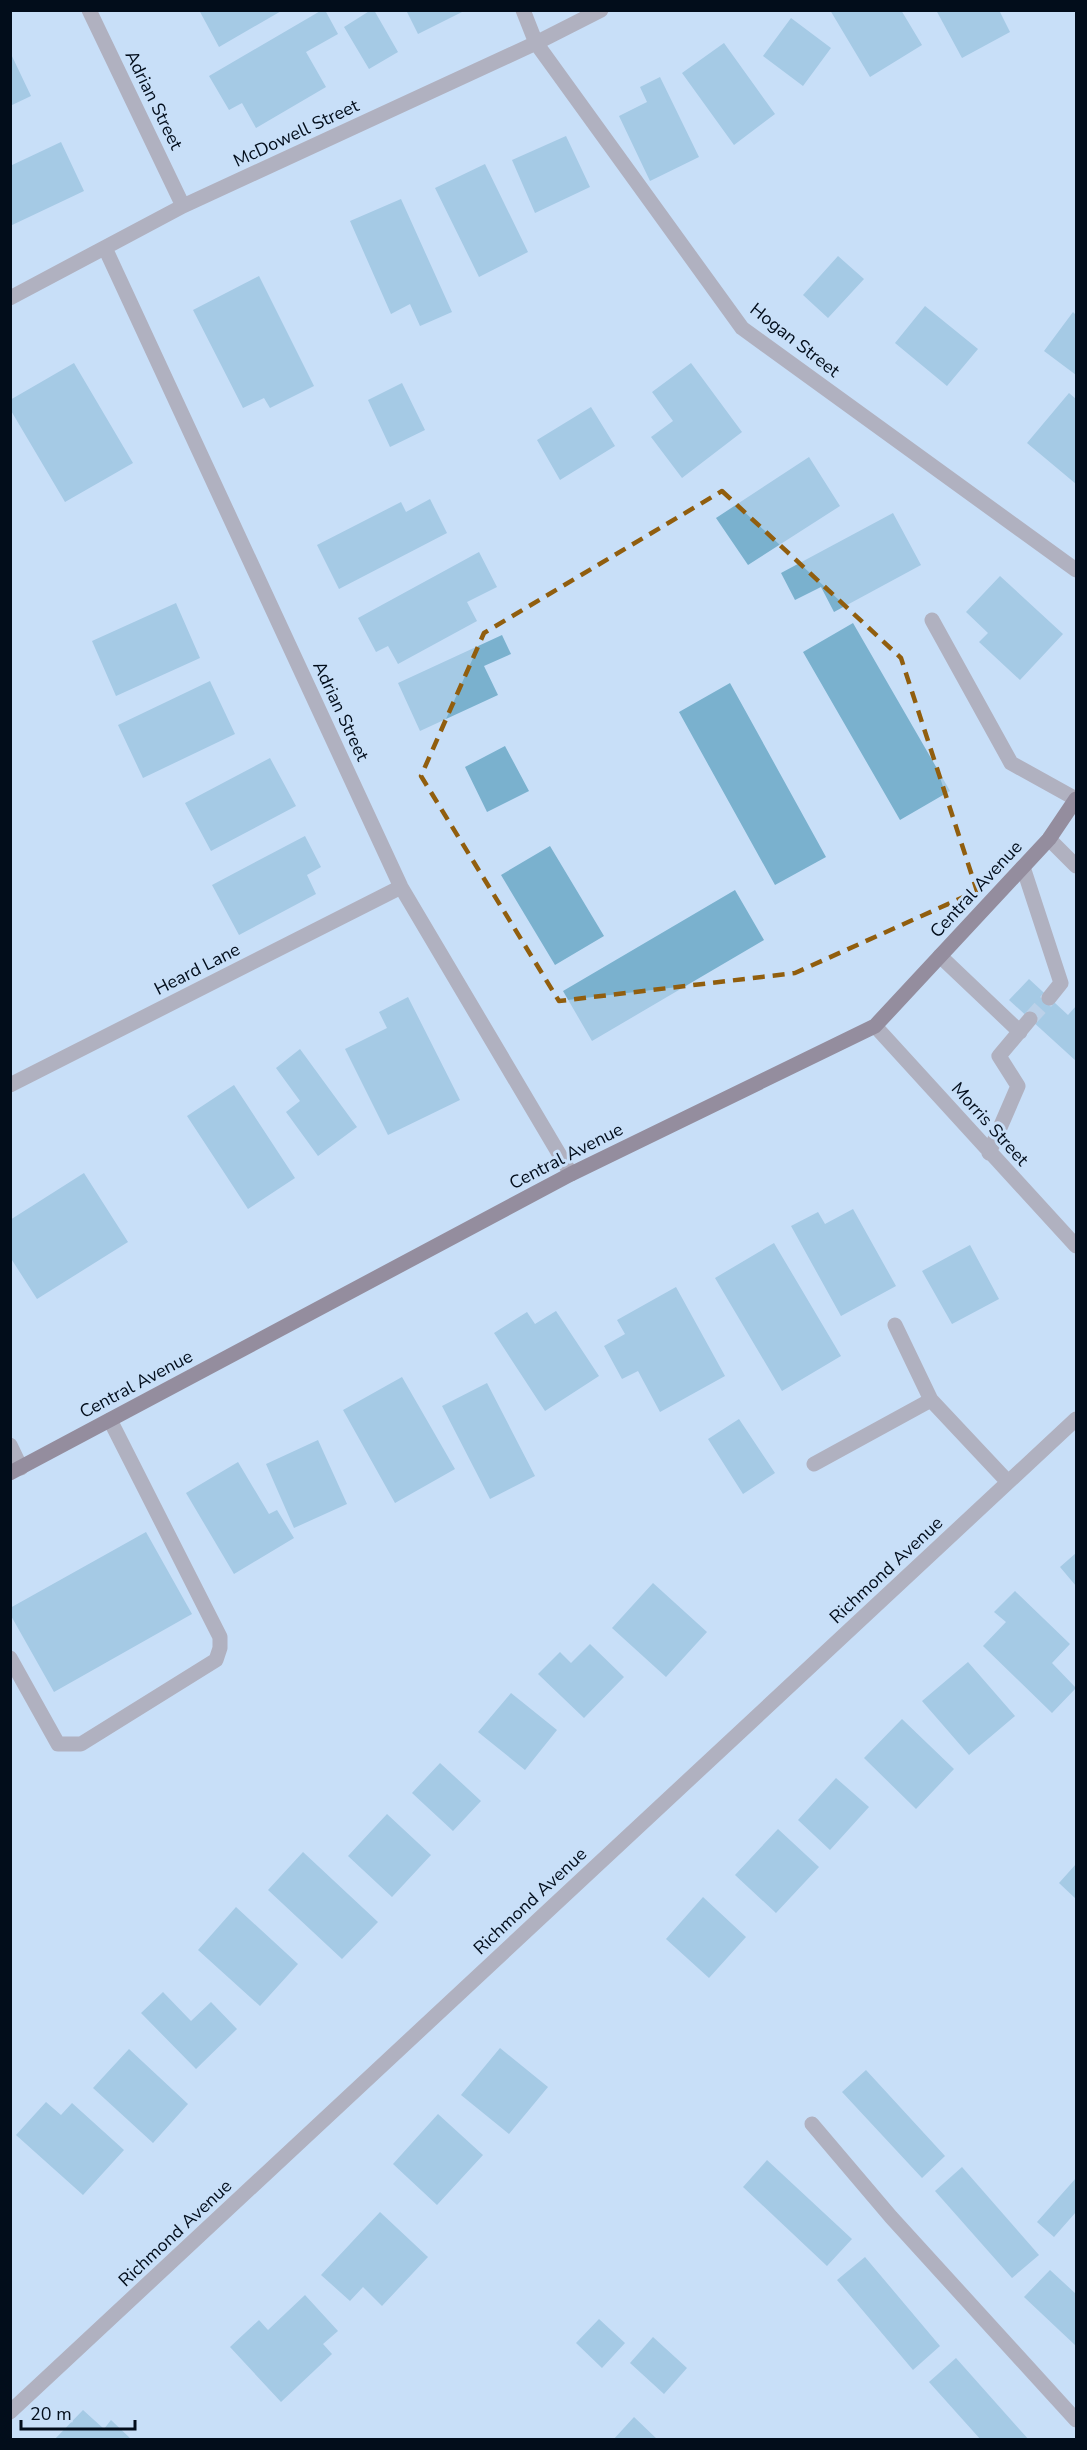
<svg xmlns="http://www.w3.org/2000/svg" width="1087" height="2450" font-family="'Nunito Sans',sans-serif">
<style>
.building{fill:#7ab1ce}
.lines{fill:none;stroke-linecap:round;stroke-linejoin:round}
.minor-tunnel{stroke:#aac0d7;stroke-width:15;stroke-dasharray:15 8;stroke-linecap:butt}
.minor{stroke:#937a7c;stroke-width:15}
.major{stroke:#542b31;stroke-width:15}
.marked{fill:none;stroke:#915e0e;stroke-width:4.5;stroke-dasharray:12 8;stroke-linejoin:round}
.labels{text-anchor:middle;dominant-baseline:central;stroke-width:6;stroke-linejoin:round;paint-order:stroke}
.street-label{font-size:18px;fill:#020d1b;stroke:#c8dff8}
</style>
<rect width="100%" height="100%" fill="#c8dff8"/>
<path class="building" d="M199,10H283L219,47Z
M322,10H325L338,34L306,52L326,87L256,128L242,103L229,110L209,76Z
M371,10H374L398,52L369,69L344,27Z
M406,10H466L418,34Z
M830,10H901L922,45L870,77Z
M936,10H999L1010,32L962,58Z
M791,18L831,48L803,86L763,56Z
M724,43L775,114L734,145L682,73Z
M10,52L31,96L10,106Z
M660,77L699,157L650,181L619,116L647,102L640,87Z
M566,136L590,187L535,213L512,160Z
M61,142L84,191L10,226V166Z
M485,164L528,252L479,277L435,188Z
M401,199L452,312L420,326L410,304L391,314L350,221Z
M838,256L864,279L828,318L803,295Z
M259,276L314,386L270,408L264,398L243,408L193,310Z
M925,306L978,349L947,386L895,343Z
M1073,312L1076,315V375L1044,351Z
M74,363L133,463L65,502L10,409V400Z
M691,363L742,432L682,478L651,437L673,421L652,392Z
M402,383L425,430L390,447L368,400Z
M1069,393L1076,399V484L1027,443Z
M591,407L615,446L560,480L537,440Z
M809,457L840,506L748,565L716,518Z
M430,499L447,533L339,589L317,545L401,502L406,512Z
M893,513L921,565L834,612L821,587L795,600L781,573Z
M479,552L497,587L467,602L477,621L398,664L388,646L376,652L358,618Z
M1000,576L1063,634L1020,680L979,642L988,633L966,612Z
M176,603L200,658L116,696L92,641Z
M853,623L950,791L900,820L803,652Z
M502,635L511,654L484,666L498,695L420,731L398,683Z
M210,681L235,734L143,778L118,725Z
M730,683L826,857L775,885L679,712Z
M505,746L529,791L487,812L465,767Z
M270,758L296,806L211,851L185,803Z
M305,836L321,867L307,875L316,894L239,935L212,885Z
M550,846L604,936L555,965L501,875Z
M735,890L764,940L592,1041L563,991Z
M1029,979L1068,1015L1076,1006V1061L1009,1000Z
M408,997L460,1100L388,1135L345,1049L387,1028L379,1012Z
M300,1049L357,1127L318,1156L286,1112L300,1101L276,1068Z
M234,1085L295,1178L248,1209L187,1116Z
M84,1173L128,1242L37,1299L10,1257V1220Z
M853,1209L896,1286L841,1316L791,1226L818,1212L825,1224Z
M774,1243L841,1356L782,1391L715,1278Z
M970,1245L999,1299L952,1324L922,1271Z
M676,1287L725,1376L660,1412L638,1371L622,1379L604,1346L625,1334L617,1320Z
M556,1311L599,1376L545,1411L494,1333L527,1312L535,1324Z
M402,1377L455,1469L395,1503L343,1410Z
M487,1383L535,1476L490,1499L442,1406Z
M739,1419L775,1473L743,1494L708,1439Z
M318,1440L347,1504L294,1528L266,1464Z
M238,1462L269,1514L277,1510L294,1538L234,1574L186,1493Z
M146,1532L192,1614L54,1692L10,1614V1608Z
M1076,1553V1586L1060,1567Z
M653,1583L707,1632L666,1677L612,1628Z
M1015,1591L1070,1644L1052,1663L1076,1688L1052,1713L983,1646L1006,1622L994,1612Z
M590,1644L624,1677L584,1718L538,1674L560,1652L571,1663Z
M968,1662L1015,1716L969,1755L922,1701Z
M511,1693L557,1730L525,1770L478,1732Z
M902,1719L954,1769L916,1809L864,1758Z
M440,1763L481,1801L453,1831L412,1793Z
M836,1778L869,1807L830,1850L798,1820Z
M387,1814L431,1855L392,1897L348,1856Z
M778,1829L819,1867L776,1913L735,1875Z
M303,1852L378,1922L342,1959L268,1890Z
M1076,1864V1899L1059,1883Z
M703,1897L746,1937L709,1978L666,1939Z
M236,1907L298,1964L260,2006L198,1950Z
M163,1992L191,2021L211,2002L237,2029L196,2069L141,2013Z
M500,2048L548,2087L509,2134L461,2095Z
M129,2049L188,2104L153,2143L93,2088Z
M866,2070L945,2156L922,2178L842,2092Z
M46,2102L61,2115L72,2103L124,2150L83,2195L16,2135Z
M438,2114L483,2155L437,2205L393,2164Z
M767,2160L852,2239L827,2266L743,2187Z
M962,2167L1039,2255L1012,2278L935,2191Z
M1076,2178V2212L1054,2237L1037,2222Z
M380,2212L428,2257L382,2306L363,2287L350,2301L321,2275Z
M865,2257L940,2346L913,2370L837,2280Z
M1050,2270L1076,2294V2346L1024,2297Z
M305,2295L338,2331L323,2344L332,2354L281,2402L230,2347L259,2320L268,2330Z
M599,2319L625,2343L602,2368L576,2343Z
M653,2337L687,2368L664,2394L630,2363Z
M956,2358L1029,2440H981L929,2382Z
M83,2410L104,2429L111,2420L132,2440H54Z
M634,2417L658,2440H613Z"/>
<g class="lines">
<path class="minor-tunnel" d="M1030,1019L1049,998"/>
<path class="minor" d="M89,10L183,206
M523,10L536,43L742,328L1076,570
M105,248L401,887L571,1174
M10,298L183,206L536,43L601,10
M932,620L1011,763L1076,799
M1049,839L1076,866
M1023,867L1061,983L1049,998
M940,956L1020,1032
M875,1026L1076,1246
M10,1085L401,887
M989,1153L1018,1086L999,1056L1030,1019
M895,1325L931,1400L1008,1482
M10,1445L21,1468
M814,1464L931,1400
M10,1658L58,1744H81L216,1660L220,1648V1637L110,1420
M812,2124L891,2217L1076,2420
M10,2412L1076,1419"/>
<path class="major" d="M10,1473L571,1174L875,1026L1049,839L1076,799"/>
</g>
<path d="M0 0H1087V2450H0ZM722,491L901,658L977,891L795,973L559,1001L421,776L484,633Z" fill="#c8dff8" fill-opacity=".55" fill-rule="evenodd"/>
<path class="marked" d="M722,491L901,658L977,891L795,973L559,1001L421,776L484,633Z"/>
<g class="labels">
<g class="street-label">
<text transform="translate(154 100) rotate(64)">Adrian Street</text>
<text transform="translate(296 133) rotate(-25)">McDowell Street</text>
<text transform="translate(795 340) rotate(38)">Hogan Street</text>
<text transform="translate(341 711) rotate(65)">Adrian Street</text>
<text transform="translate(976 889) rotate(-47)">Central Avenue</text>
<text transform="translate(197 969) rotate(-27)">Heard Lane</text>
<text transform="translate(990 1124) rotate(48)">Morris Street</text>
<text transform="translate(566 1156) rotate(-27)">Central Avenue</text>
<text transform="translate(136 1384) rotate(-28)">Central Avenue</text>
<text transform="translate(886 1570) rotate(-43)">Richmond Avenue</text>
<text transform="translate(530 1901) rotate(-43)">Richmond Avenue</text>
<text transform="translate(175 2233) rotate(-43)">Richmond Avenue</text>
</g>
</g>
<rect width="1087" height="2450" fill="none" stroke="#020d1b" stroke-width="24"/>
<path d="M21 2420v9h114v-9" fill="none" stroke="#020d1b" stroke-width="3"/>
<text x="30" y="2420" font-size="18" fill="#020d1b" stroke="#c8dff8" stroke-width="4.5" paint-order="stroke">20 m</text>
</svg>
